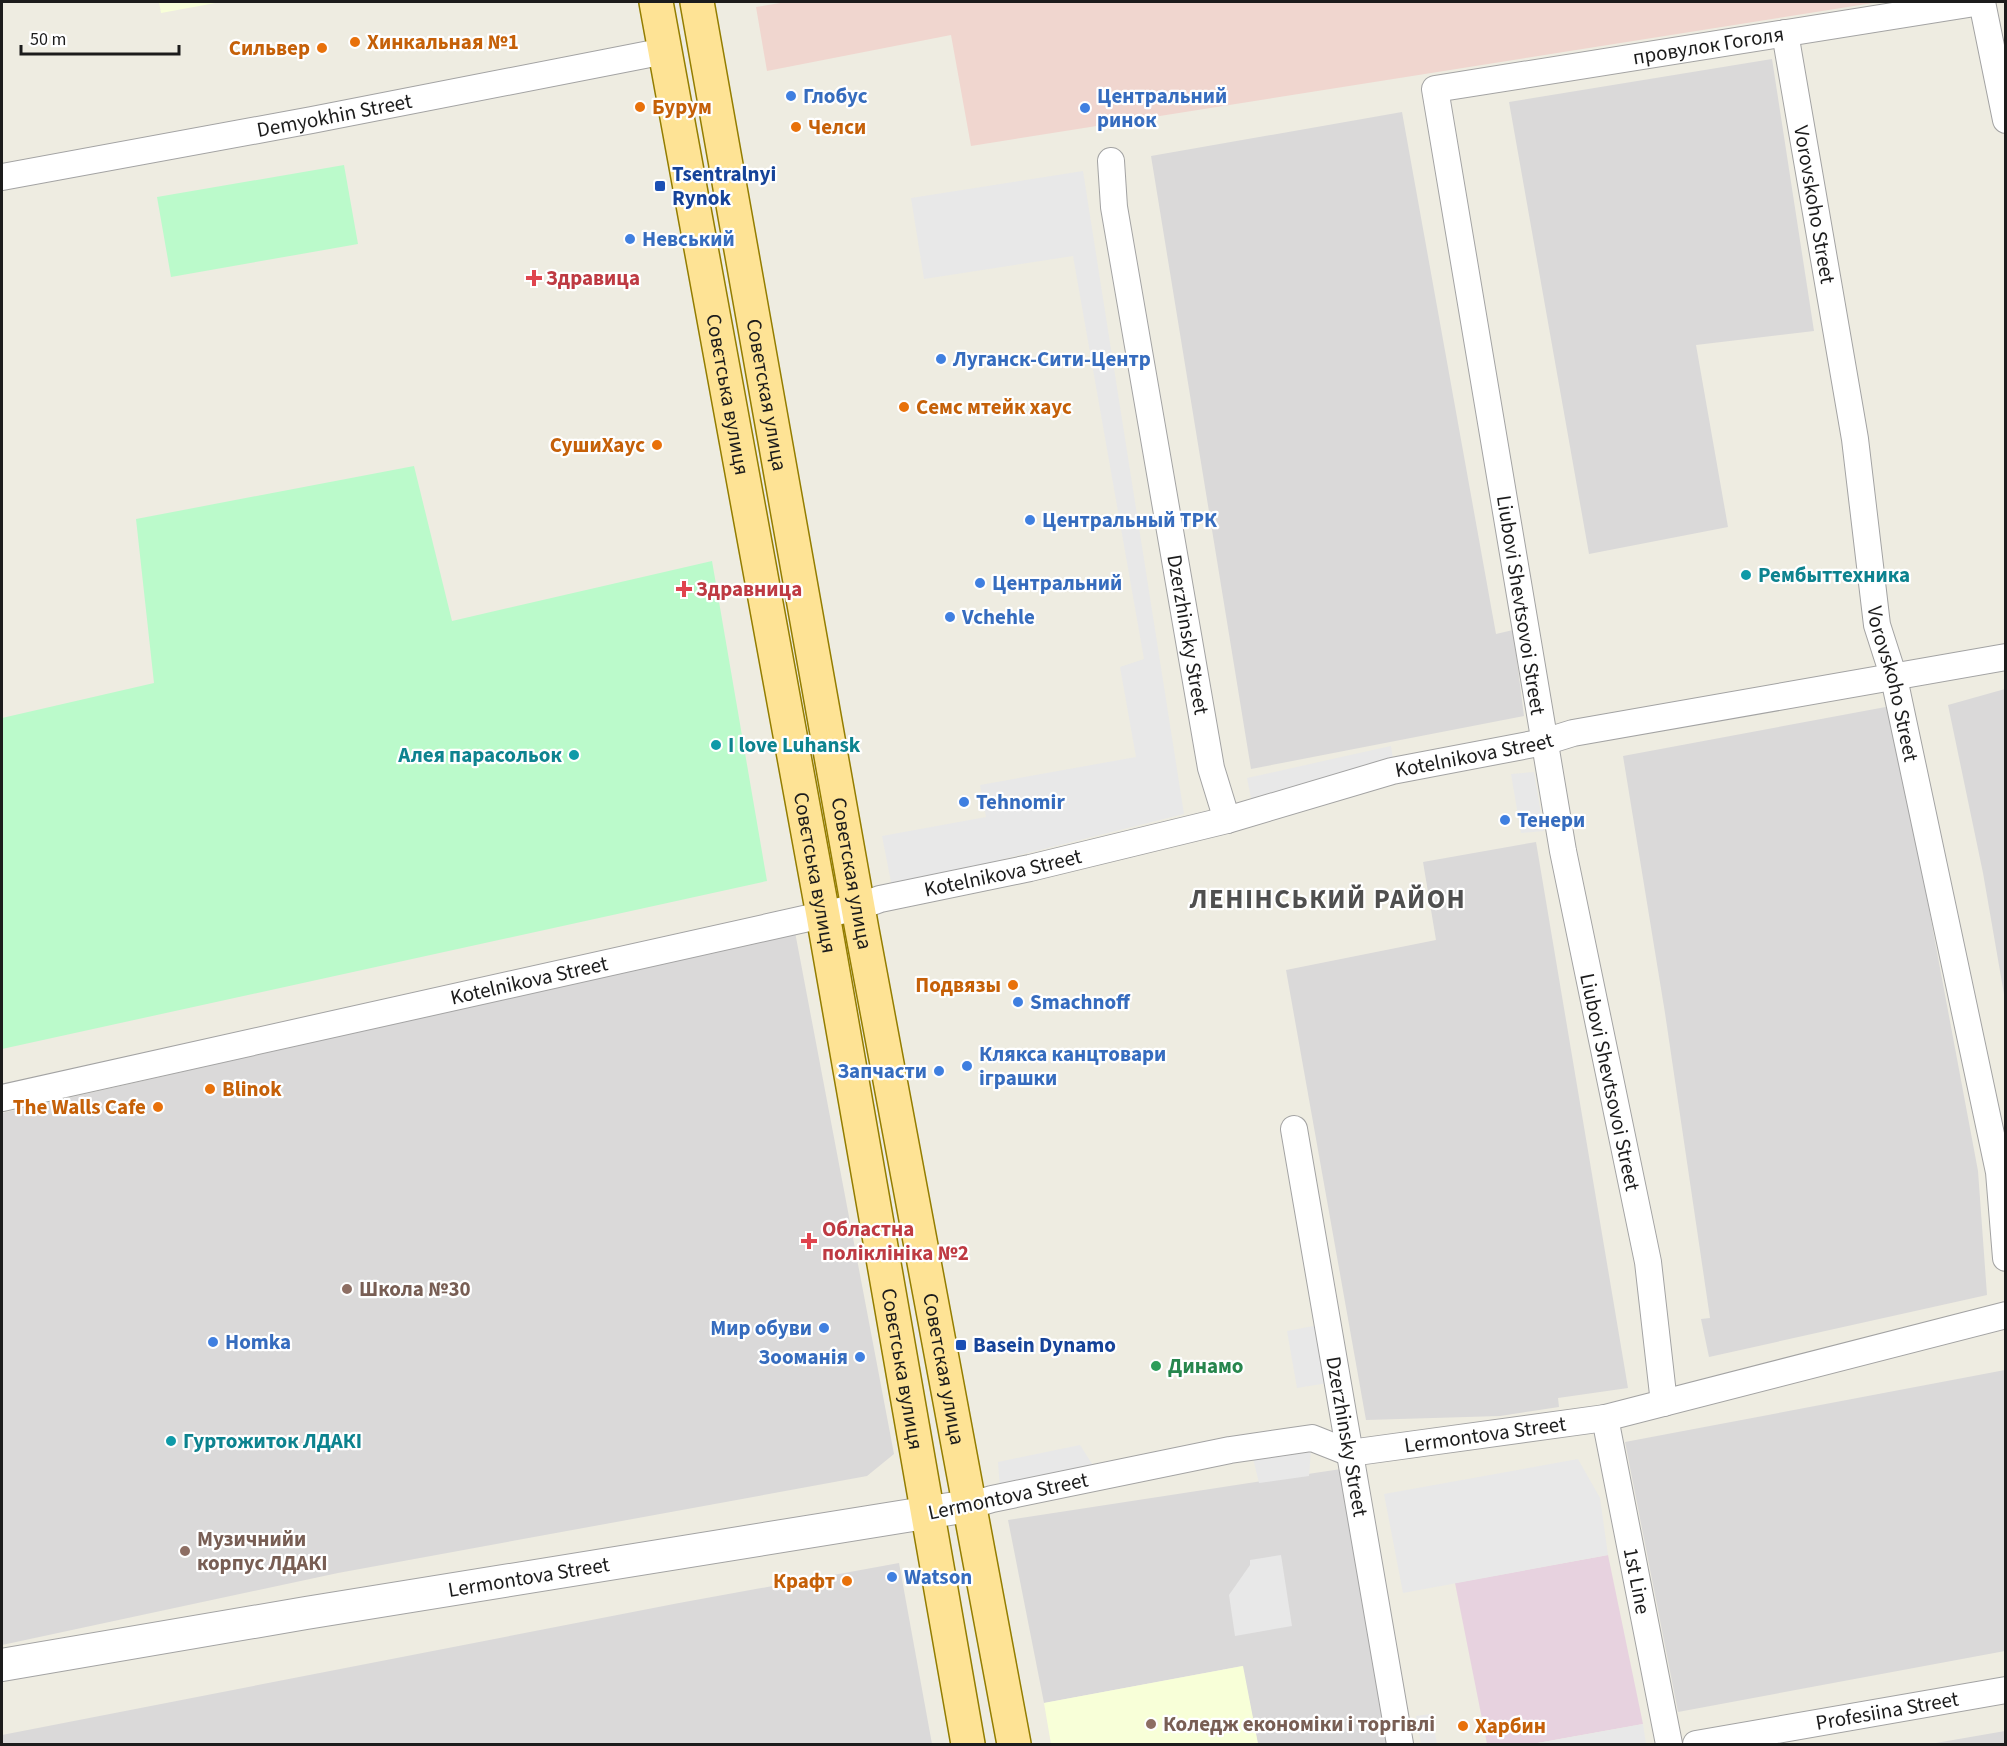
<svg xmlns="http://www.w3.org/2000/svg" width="2007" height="1746" font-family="'Source Sans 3',sans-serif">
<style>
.residential{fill:#dad9d9}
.commercial{fill:#f0d6cf}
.industrial{fill:#e7d2df}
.education{fill:#f8ffd8}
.park{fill:#bbfacb}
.parking{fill:#e8e8e8}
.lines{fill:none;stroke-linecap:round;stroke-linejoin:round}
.minor-casing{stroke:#a3a3a3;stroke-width:28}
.tertiary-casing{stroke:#a3a3a3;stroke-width:34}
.primary-casing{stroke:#937d00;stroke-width:36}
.minor{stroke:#fff;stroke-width:26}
.tertiary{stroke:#fff;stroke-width:32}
.primary{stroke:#fee395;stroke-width:33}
.food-dot{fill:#e8710a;stroke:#fff;stroke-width:2}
.shop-dot{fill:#3f7fe0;stroke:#fff;stroke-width:2}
.transit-dot{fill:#1a4fb4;stroke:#fff;stroke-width:2}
.health-dot{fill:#e0444e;stroke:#fff;stroke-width:2}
.culture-dot{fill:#0f9aa8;stroke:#fff;stroke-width:2}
.education-dot{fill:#8d6e63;stroke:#fff;stroke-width:2}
.leisure-dot{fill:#2e9e5b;stroke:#fff;stroke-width:2}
.labels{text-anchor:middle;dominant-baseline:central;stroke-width:4.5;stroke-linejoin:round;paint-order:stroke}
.food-label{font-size:21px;font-weight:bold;fill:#c56008;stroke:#fff;text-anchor:start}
.street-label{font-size:21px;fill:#1c1c1c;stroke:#fff}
.shop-label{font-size:21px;font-weight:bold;fill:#366cbe;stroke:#fff;text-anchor:start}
.transit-label{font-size:21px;font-weight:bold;fill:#164399;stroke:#fff;text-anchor:start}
.health-label{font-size:21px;font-weight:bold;fill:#be3a42;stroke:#fff;text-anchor:start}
.culture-label{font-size:21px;font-weight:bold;fill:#0d838f;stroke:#fff;text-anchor:start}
.education-label{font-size:21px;font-weight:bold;fill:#785e54;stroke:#fff;text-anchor:start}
.leisure-label{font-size:21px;font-weight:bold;fill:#27864d;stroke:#fff;text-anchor:start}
.district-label{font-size:27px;font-weight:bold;letter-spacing:1.5px;fill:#4f4f4f;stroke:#fff}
</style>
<rect width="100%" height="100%" fill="#eeece1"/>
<path class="residential" d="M1772,59L1814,331L1696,345L1728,527L1589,554L1509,102Z
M1402,112L1496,634L1513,630L1524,716L1251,769L1151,156Z
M2005,689H2006L2005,1000L1983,873L1948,705Z
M1891,706L1978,1171L1987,1295L1709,1357L1701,1319L1710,1318L1665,1013L1623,756Z
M1536,842L1628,1388L1558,1398L1559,1407L1500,1416L1366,1420L1286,970L1436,940L1423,862Z
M795,932L894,1454L867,1476L338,1573L2,1645V1113Z
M2005,1370V1651L1678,1712L1625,1442Z
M1341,1469L1389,1744H1258L1242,1666L1044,1703L1008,1520Z
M899,1563L932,1744H2V1735L679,1603Z
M2005,1731V1744H1930Z"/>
<path class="commercial" d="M786,2H1879L971,146L951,35L767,71L756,7Z"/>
<path class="industrial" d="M1608,1555L1643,1724L1532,1744H1487L1455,1583Z"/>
<path class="education" d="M159,2H221L161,13Z
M1243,1666L1258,1744H1051L1044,1703Z"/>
<path class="park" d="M344,165L358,244L171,277L157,197Z
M414,466L452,621L712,561L767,881L2,1049V718L154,683L136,519Z"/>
<path class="parking" d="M1083,171L1184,814L892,887L882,836L986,817L980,785L1136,757L1120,667L1144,659L1073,256L924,279L911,198Z
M1391,746L1393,759L1254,813L1247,778Z
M1534,772L1544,831L1521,833L1511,774Z
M1329,1323L1340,1381L1297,1388L1287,1331Z
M1312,1438L1309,1476L1259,1483L1250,1446Z
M1080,1445L1096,1470L1000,1489L998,1462Z
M1578,1459L1600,1498L1608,1555L1403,1593L1384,1494Z
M1281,1555L1292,1626L1235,1636L1229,1595L1250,1565V1560Z
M1431,1714L1437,1744H1421L1416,1716Z
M1643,1724L1646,1744H1532Z"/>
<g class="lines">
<defs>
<g id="minor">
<path d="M1982,2L2006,120"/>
<path id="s1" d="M1785,33L1855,439L1877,625L1894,678L1999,1172L2006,1258"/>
<path id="s2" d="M1111,161L1114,207L1211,768L1227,820"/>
<path id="s3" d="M2,177L312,120L665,51"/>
<path id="s4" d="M2,1098L858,907L880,899L1030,868L1227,820L1392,771L1544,742L1573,733L2006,657"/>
<path id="s5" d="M1294,1129L1400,1744"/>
<path id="s6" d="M1664,1403L1648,1262L1563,851L1435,89L1981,2"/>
<path id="s7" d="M1605,1418L1669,1744"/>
<path id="s8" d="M968,1506L992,1499L1230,1450L1312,1438L1350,1453L1605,1418L2006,1315"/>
<path id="s9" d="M1696,1744L2006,1690"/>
</g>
<g id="tertiary">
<path id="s10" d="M2,1665L306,1613L968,1506"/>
</g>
<g id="primary">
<path id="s11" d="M656,2L823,915L968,1744"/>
<path id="s12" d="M697,2L862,930L1014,1744"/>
</g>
</defs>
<use href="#minor" class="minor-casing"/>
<use href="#tertiary" class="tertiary-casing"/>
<use href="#primary" class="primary-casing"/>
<use href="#minor" class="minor"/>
<use href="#tertiary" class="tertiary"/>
<use href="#primary" class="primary"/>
</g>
<g class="food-dot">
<circle cx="355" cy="42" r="6"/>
<circle cx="322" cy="48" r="6"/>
<circle cx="640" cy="107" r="6"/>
<circle cx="796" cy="127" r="6"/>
<circle cx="904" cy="407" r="6"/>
<circle cx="657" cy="445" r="6"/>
<circle cx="1013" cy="985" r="6"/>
<circle cx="210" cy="1089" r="6"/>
<circle cx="158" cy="1107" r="6"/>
<circle cx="847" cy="1581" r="6"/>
<circle cx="1463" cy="1726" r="6"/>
</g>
<g class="shop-dot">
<circle cx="791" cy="96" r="6"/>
<circle cx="1085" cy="108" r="6"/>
<circle cx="630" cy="239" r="6"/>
<circle cx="941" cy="359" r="6"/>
<circle cx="1030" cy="520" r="6"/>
<circle cx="980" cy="583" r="6"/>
<circle cx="950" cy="617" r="6"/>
<circle cx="964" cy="802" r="6"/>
<circle cx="1505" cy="820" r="6"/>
<circle cx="1018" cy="1002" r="6"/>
<circle cx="967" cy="1066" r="6"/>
<circle cx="939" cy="1071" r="6"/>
<circle cx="824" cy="1328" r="6"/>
<circle cx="213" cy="1342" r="6"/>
<circle cx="860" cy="1357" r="6"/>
<circle cx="892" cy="1577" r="6"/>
</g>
<g class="transit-dot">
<rect x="654" y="180" width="12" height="12" rx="3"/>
<rect x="955" y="1339" width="12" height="12" rx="3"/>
</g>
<g class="health-dot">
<path d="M531 269h6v6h6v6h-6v6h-6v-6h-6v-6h6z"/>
<path d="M681 580h6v6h6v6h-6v6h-6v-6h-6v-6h6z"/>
<path d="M806 1232h6v6h6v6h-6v6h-6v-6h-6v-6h6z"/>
</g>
<g class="culture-dot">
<circle cx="1746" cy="575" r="6"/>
<circle cx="716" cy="745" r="6"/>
<circle cx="574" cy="755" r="6"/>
<circle cx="171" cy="1441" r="6"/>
</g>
<g class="education-dot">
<circle cx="347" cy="1289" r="6"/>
<circle cx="185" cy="1551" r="6"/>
<circle cx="1151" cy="1724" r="6"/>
</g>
<circle class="leisure-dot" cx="1156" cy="1366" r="6"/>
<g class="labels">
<g class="food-label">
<text x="367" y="42">Хинкальная №1</text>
<text x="310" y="48" text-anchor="end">Сильвер</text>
<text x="652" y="107">Бурум</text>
<text x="808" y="127">Челси</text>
<text x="916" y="407">Семс мтейк хаус</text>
<text x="645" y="445" text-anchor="end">СушиХаус</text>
<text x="1001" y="985" text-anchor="end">Подвязы</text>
<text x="222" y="1089">Blinok</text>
<text x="146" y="1107" text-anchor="end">The Walls Cafe</text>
<text x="835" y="1581" text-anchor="end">Крафт</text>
<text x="1475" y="1726">Харбин</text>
</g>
<g class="street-label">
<text stroke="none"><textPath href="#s6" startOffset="1611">провулок Гоголя</textPath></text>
<text stroke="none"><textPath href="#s3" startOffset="338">Demyokhin Street</textPath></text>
<text stroke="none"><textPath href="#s1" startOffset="174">Vorovskoho Street</textPath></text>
<text stroke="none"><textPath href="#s11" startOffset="399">Совєтська вулиця</textPath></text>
<text stroke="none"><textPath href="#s12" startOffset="399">Советская улица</textPath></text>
<text transform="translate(1521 605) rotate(81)">Liubovi Shevtsovoi Street</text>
<text stroke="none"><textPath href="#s2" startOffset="480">Dzerzhinsky Street</textPath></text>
<text stroke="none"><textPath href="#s1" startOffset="660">Vorovskoho Street</textPath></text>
<text stroke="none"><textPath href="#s4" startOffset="1512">Kotelnikova Street</textPath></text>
<text stroke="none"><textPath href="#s4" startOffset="1026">Kotelnikova Street</textPath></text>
<text stroke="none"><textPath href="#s11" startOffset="885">Совєтська вулиця</textPath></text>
<text stroke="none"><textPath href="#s12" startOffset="885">Советская улица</textPath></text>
<text stroke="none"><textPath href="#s4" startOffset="540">Kotelnikova Street</textPath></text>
<text transform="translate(1610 1082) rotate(78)">Liubovi Shevtsovoi Street</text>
<text stroke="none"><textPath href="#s11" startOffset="1389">Совєтська вулиця</textPath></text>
<text stroke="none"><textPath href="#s12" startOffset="1389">Советская улица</textPath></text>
<text stroke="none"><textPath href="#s8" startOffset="528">Lermontova Street</textPath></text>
<text stroke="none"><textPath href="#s5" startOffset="312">Dzerzhinsky Street</textPath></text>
<text transform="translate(1008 1496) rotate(-12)">Lermontova Street</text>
<text stroke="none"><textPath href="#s10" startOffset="534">Lermontova Street</textPath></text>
<text stroke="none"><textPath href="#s7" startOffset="166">1st Line</textPath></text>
<text stroke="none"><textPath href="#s9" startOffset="194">Profesiina Street</textPath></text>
</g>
<g class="shop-label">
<text x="803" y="96">Глобус</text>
<text x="1097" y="96">Центральний<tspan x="1097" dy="24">ринок</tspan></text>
<text x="642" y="239">Невський</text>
<text x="953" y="359">Луганск-Сити-Центр</text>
<text x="1042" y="520">Центральный ТРК</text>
<text x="992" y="583">Центральний</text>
<text x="962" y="617">Vchehle</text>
<text x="976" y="802">Tehnomir</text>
<text x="1517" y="820">Тенери</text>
<text x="1030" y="1002">Smachnoff</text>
<text x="979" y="1054">Клякса канцтовари<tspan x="979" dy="24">іграшки</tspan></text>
<text x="927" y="1071" text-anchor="end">Запчасти</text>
<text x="812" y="1328" text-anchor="end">Мир обуви</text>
<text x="225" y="1342">Homka</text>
<text x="848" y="1357" text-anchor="end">Зооманія</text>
<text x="904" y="1577">Watson</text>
</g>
<g class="transit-label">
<text x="672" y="174">Tsentralnyi<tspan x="672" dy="24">Rynok</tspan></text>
<text x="973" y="1345">Basein Dynamo</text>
</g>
<g class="health-label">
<text x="546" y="278">Здравица</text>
<text x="696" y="589">Здравница</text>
<text x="822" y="1229">Областна<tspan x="822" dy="24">поліклініка №2</tspan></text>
</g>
<g class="culture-label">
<text x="1758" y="575">Рембыттехника</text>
<text x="728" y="745">I love Luhansk</text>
<text x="562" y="755" text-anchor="end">Алея парасольок</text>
<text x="183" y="1441">Гуртожиток ЛДАКІ</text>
</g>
<g class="education-label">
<text x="359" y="1289">Школа №30</text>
<text x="197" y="1539">Музичнийи<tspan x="197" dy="24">корпус ЛДАКІ</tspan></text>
<text x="1163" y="1724">Коледж економіки і торгівлі</text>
</g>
<g class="leisure-label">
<text x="1168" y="1366">Динамо</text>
</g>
<g class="district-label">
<text x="1328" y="899">ЛЕНІНСЬКИЙ РАЙОН</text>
</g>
</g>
<rect width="2007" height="1746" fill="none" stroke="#1c1c1c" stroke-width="6"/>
<path d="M21 45v9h158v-9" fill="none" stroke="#1c1c1c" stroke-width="3"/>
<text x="30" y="45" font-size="18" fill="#1c1c1c" stroke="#ffffff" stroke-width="4.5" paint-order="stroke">50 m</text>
</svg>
